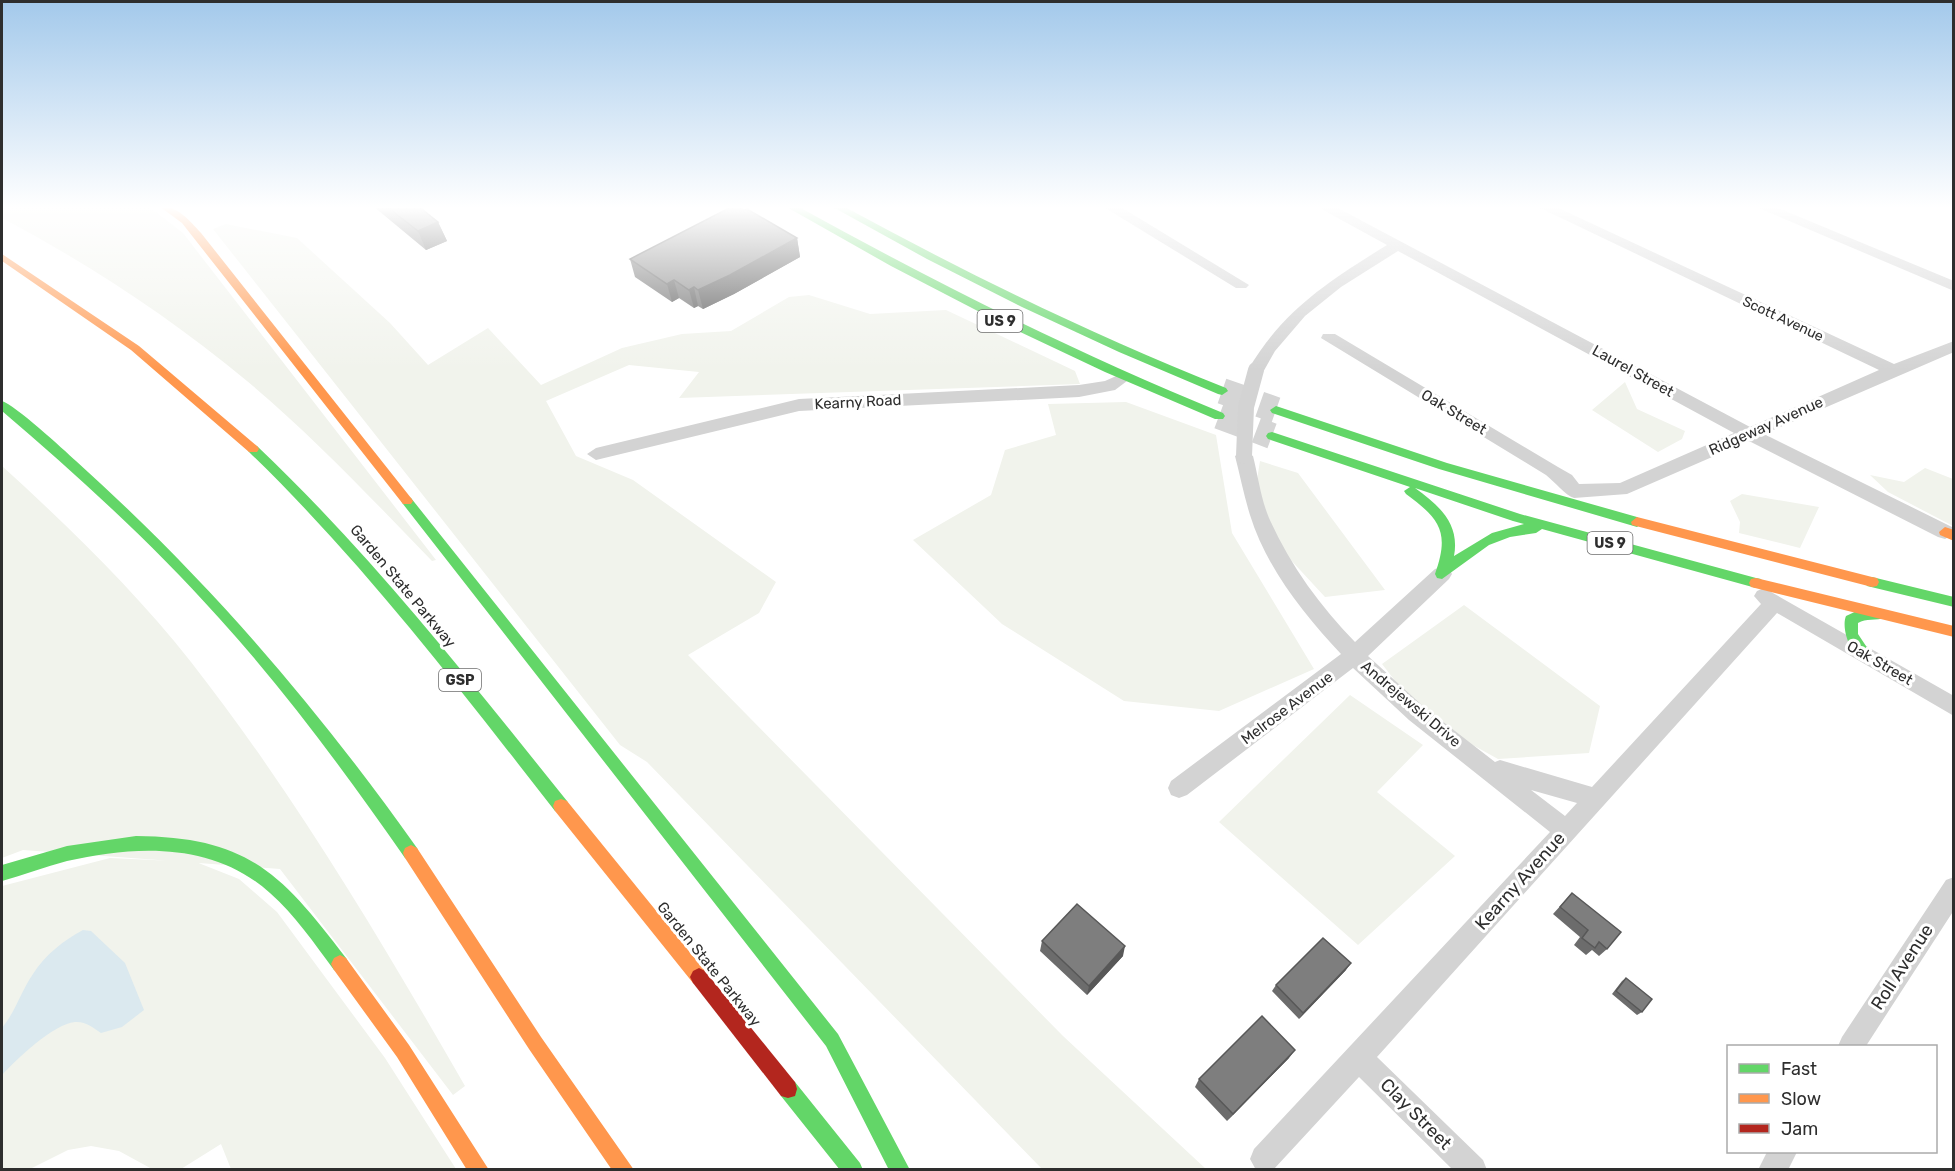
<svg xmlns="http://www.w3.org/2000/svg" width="1955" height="1171" font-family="Rubik,sans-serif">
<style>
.green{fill:#f1f3ec}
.water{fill:#dbe9ef}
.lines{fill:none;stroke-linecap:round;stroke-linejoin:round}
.highway-tunnel{stroke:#d5d5d5;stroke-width:26;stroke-dasharray:26 14;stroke-linecap:butt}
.street{fill:#d3d3d3;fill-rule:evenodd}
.fast{fill:#63d668;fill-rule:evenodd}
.slow{fill:#ff974d;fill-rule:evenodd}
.jam{fill:#b3261e;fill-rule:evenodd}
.street-bridge{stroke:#d3d3d3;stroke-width:16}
.wall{fill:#6c6c6c}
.shaded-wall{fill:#585858}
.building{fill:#7e7e7e;stroke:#585858;stroke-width:1.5}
.labels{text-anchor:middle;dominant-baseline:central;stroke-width:6;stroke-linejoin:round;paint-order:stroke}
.far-street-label{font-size:14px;fill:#2e2e2e;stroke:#fff}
.shield{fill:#fff;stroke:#6d6d6d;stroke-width:1.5}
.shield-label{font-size:14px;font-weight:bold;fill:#2e2e2e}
.street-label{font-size:15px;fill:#2e2e2e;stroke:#fff}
.near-street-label{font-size:18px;fill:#2e2e2e;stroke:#fff}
</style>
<rect width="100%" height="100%" fill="#fff"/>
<path class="green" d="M2,206H148L183,233L436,560L432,561C372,499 313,436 247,381C171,318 89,264 2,218Z
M226,224L297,238L390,323L428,365L488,328L541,385L622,348L682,334L731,331L789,297L809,295L870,314L946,310L1075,371L1080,384L679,398L699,372L629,365L546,401L576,456L633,480L776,582L759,613L688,655L1063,1036L1206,1169H1042L647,762L620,745L213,229Z
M1625,382L1637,409L1685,431L1682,439L1658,452L1592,410Z
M1126,402L1216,435L1232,533L1314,669L1219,711L1124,701L1002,624L913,540L991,495L1005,450L1056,435L1048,404Z
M1260,461L1298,473L1385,590L1325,597L1251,517Z
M2,466C69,527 135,591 191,662C295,795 381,940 465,1086L453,1095L280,869L23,850L2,858Z
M1925,468L1953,479V526L1888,492L1870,475L1904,482Z
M1742,494L1819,507L1800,548L1739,533L1740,522L1730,501Z
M1464,605L1600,706L1589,753L1498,759L1424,718L1382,664Z
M1350,695L1423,745L1377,792L1455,856L1358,945L1219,822Z
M110,858L196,862L239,879L277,912L385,1058L456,1169H231L221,1144L181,1169H152L119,1151L91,1146L68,1150L30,1169L2,1170V886Z"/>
<path class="water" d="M83,930L91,931L125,963L144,1010L122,1027L101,1033C94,1028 85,1021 75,1022C53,1024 17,1059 2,1075V1028C16,1011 21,991 33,974C45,955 64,940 83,930Z"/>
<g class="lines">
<path class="highway-tunnel" d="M1222,391L1276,410
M1219,416L1272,436"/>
<path class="street" d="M1102,206H1119L1249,285L1246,288H1236Z
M1316,206H1334L1750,427L1879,370L1536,206H1554L1894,364L1954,341V352L1764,434L1952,527L1954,534L1945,539L1938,537L1749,441L1627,494L1574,498C1565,495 1555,482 1546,475L1321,338L1323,334H1335L1558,467L1572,475L1579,484L1620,483L1734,433L1398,251L1341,287L1305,316L1275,351L1262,374H1250L1248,370C1283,310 1329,281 1387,245Z
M1754,206H1773L1954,281V291Z
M1123,373L1131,378L1115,390L1079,397L799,411L596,460L587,454L596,448L799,399L1079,385L1105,381Z
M1244,450L1253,456C1258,476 1261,499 1269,518C1290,565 1320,606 1355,642L1435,569L1442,567L1449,569L1452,574L1449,579L1368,656L1424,707L1495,762L1500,760L1592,787L1761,604L1754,596L1757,591L1764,588L1954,696V716L1777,613L1377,1057L1483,1160L1487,1170H1453L1359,1077L1274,1169L1256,1170L1250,1159L1254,1149L1550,832L1409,720L1353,668L1187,795L1179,798L1171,795L1168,788L1171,781L1341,654C1304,615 1266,567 1250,515C1244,496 1240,475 1235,456ZM1531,790L1577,803L1565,816Z
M1954,877V910L1866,1046H1838L1842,1037L1946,880Z
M1767,1152H1797L1788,1170H1758Z"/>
<path class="fast" d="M785,206H797C936,283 1076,353 1223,413L1225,416L1223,419H1215L1105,372L997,321L891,266Z
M831,206H843C968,274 1094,336 1226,388L1228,391L1222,395L1218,394L1119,352L1022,307L927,259Z
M2,401C15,405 63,449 76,461C208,580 314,703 417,848L419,853L417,858L411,861L405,858C347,775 287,693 219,618C152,543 78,476 2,411Z
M1276,406L1447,463L1637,517L1643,522L1637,527L1439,469L1272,413L1270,410Z
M1272,432L1520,514L1756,578L1761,579L1763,583L1761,587L1756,588L1542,529L1536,533L1510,537L1489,545L1442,579L1437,578L1435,574C1450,532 1440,519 1406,494L1404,491L1410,487L1268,439L1266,436L1268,433ZM1415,488L1513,521L1524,524L1492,533L1454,556C1460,524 1440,506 1415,488Z
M253,445L257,446C372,555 468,678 567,801L569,806L567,811L561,813L555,811C458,687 363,562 249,452L247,449L249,446Z
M407,496L411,498L838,1034L910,1170H889L826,1046L403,504L401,501L403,498Z
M1872,577L1954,597V607L1867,586L1865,582L1867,578Z
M1861,609L1885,610L1887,614L1885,618C1876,621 1866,618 1858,623V634L1872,655L1870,659C1854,665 1840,630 1846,616Z
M136,836C248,837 281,873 346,958L349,964L346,970L340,973L334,970C314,943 295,915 270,893C214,842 136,845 67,861C45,867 23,875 2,881V865L67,846Z
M788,1080L795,1082L860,1163L863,1170H840L781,1096L779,1089L781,1082Z"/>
<path class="slow" d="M159,206C178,206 189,220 201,233L411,498L413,501L411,504H403L193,237L182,223Z
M2,254L139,346L257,446L259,449L257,452H249L131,350L2,261Z
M1637,517L1872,577L1877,578L1879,582L1877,586L1872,587L1632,525L1631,522Z
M1945,527L1954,530V541L1940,535L1939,532Z
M1756,578L1954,626V637L1751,587L1749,583L1751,579Z
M561,799L567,801L705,971L708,977L705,983L699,986L693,983L555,811L553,806L555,801Z
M411,845L417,848L541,1037L634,1170H612L529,1049L405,858L403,853L405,848Z
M340,955L346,958L409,1045L489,1170H467L397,1057L334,970L331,964L334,958Z"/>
<path class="jam" d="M699,968L705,971L795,1082L797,1089L795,1096L788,1098L781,1096L693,983L690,977L693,971Z"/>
<path class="street-bridge" d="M1244,456L1246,407L1256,370"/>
</g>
<path class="wall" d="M373,206H418L438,222L447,241L426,250Z
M797,238L800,257L734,294L703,309L698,306L694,308L679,298L672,302L635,277L630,259Z
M1572,893L1607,949L1599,956L1592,950L1586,955L1574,945L1580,937L1553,914Z
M1042,941L1123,956L1087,995L1040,951Z
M1346,970L1299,1019L1272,991L1276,985Z
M1626,978L1642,1012L1637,1015L1612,994L1622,981Z
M1289,1058L1227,1121L1195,1087L1199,1079Z"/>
<path class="shaded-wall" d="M438,222L447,241L426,250L418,231Z
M797,238L800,257L734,294L703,309L698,290Z
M674,280L679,298L672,302L667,284Z
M694,287L698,306L694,308L689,290Z
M1125,946L1123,956L1087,995L1089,986Z
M1351,963L1346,970L1299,1019L1303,1013Z
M1295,1050L1289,1058L1227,1121L1233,1114Z"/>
<path class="building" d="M386,206H418L438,222L418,231Z
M733,206H737L744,210L747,209L797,238L730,275L698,290L694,287L689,290L674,280L667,284L630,259Z
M1572,893L1621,932L1607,949L1599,942L1595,948L1582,938L1588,930L1560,907Z
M1077,904L1125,946L1089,986L1042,941Z
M1323,938L1351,963L1303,1013L1276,985Z
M1626,978L1652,999L1642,1012L1616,991Z
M1262,1016L1295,1050L1233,1114L1199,1079Z"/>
<linearGradient id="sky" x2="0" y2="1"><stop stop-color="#a3c9eb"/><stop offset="0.56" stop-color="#fff"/><stop offset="1" stop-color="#fff" stop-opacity="0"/></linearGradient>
<rect width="1955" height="370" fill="url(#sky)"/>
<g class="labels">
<g class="far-street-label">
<text transform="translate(1783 319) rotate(25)">Scott Avenue</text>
</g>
<g class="shield">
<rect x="977.5" y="310" width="45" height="22" rx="4.5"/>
<rect x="1587.5" y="532" width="45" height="22" rx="4.5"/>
<rect x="439" y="669" width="42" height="22" rx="4.5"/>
</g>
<g class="shield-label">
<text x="1000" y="321">US 9</text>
<text x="1610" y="543">US 9</text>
<text x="460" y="680">GSP</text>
</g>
<g class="street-label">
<text transform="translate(1633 371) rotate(29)">Laurel Street</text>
<text transform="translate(858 402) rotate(-3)">Kearny Road</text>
<text transform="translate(1454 412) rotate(31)">Oak Street</text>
<text transform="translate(1766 426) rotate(-24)">Ridgeway Avenue</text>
<text transform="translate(403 586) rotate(50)">Garden State Parkway</text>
<text transform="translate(1880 663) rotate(30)">Oak Street</text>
<text transform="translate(1411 704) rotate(40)">Andrejewski Drive</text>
<text transform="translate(1287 708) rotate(-37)">Melrose Avenue</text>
<text transform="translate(709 964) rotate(51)">Garden State Parkway</text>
</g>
<g class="near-street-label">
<text transform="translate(1520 881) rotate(-48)">Kearny Avenue</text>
<text transform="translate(1902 967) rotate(-57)">Roll Avenue</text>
<text transform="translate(1416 1114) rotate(45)">Clay Street</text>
</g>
</g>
<rect width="1955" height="1171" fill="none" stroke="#2e2e2e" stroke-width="6"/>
<rect x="1727" y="1045" width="210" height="108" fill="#ffffff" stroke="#ababab" stroke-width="1.5"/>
<rect x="1739" y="1064" width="30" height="9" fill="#63d668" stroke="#ababab" stroke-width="1.5"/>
<text x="1781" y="1075" font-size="18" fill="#2e2e2e">Fast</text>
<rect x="1739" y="1094" width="30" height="9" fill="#ff974d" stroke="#ababab" stroke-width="1.5"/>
<text x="1781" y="1105" font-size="18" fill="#2e2e2e">Slow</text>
<rect x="1739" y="1124" width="30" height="9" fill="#b3261e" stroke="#ababab" stroke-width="1.5"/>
<text x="1781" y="1135" font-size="18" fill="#2e2e2e">Jam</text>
</svg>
